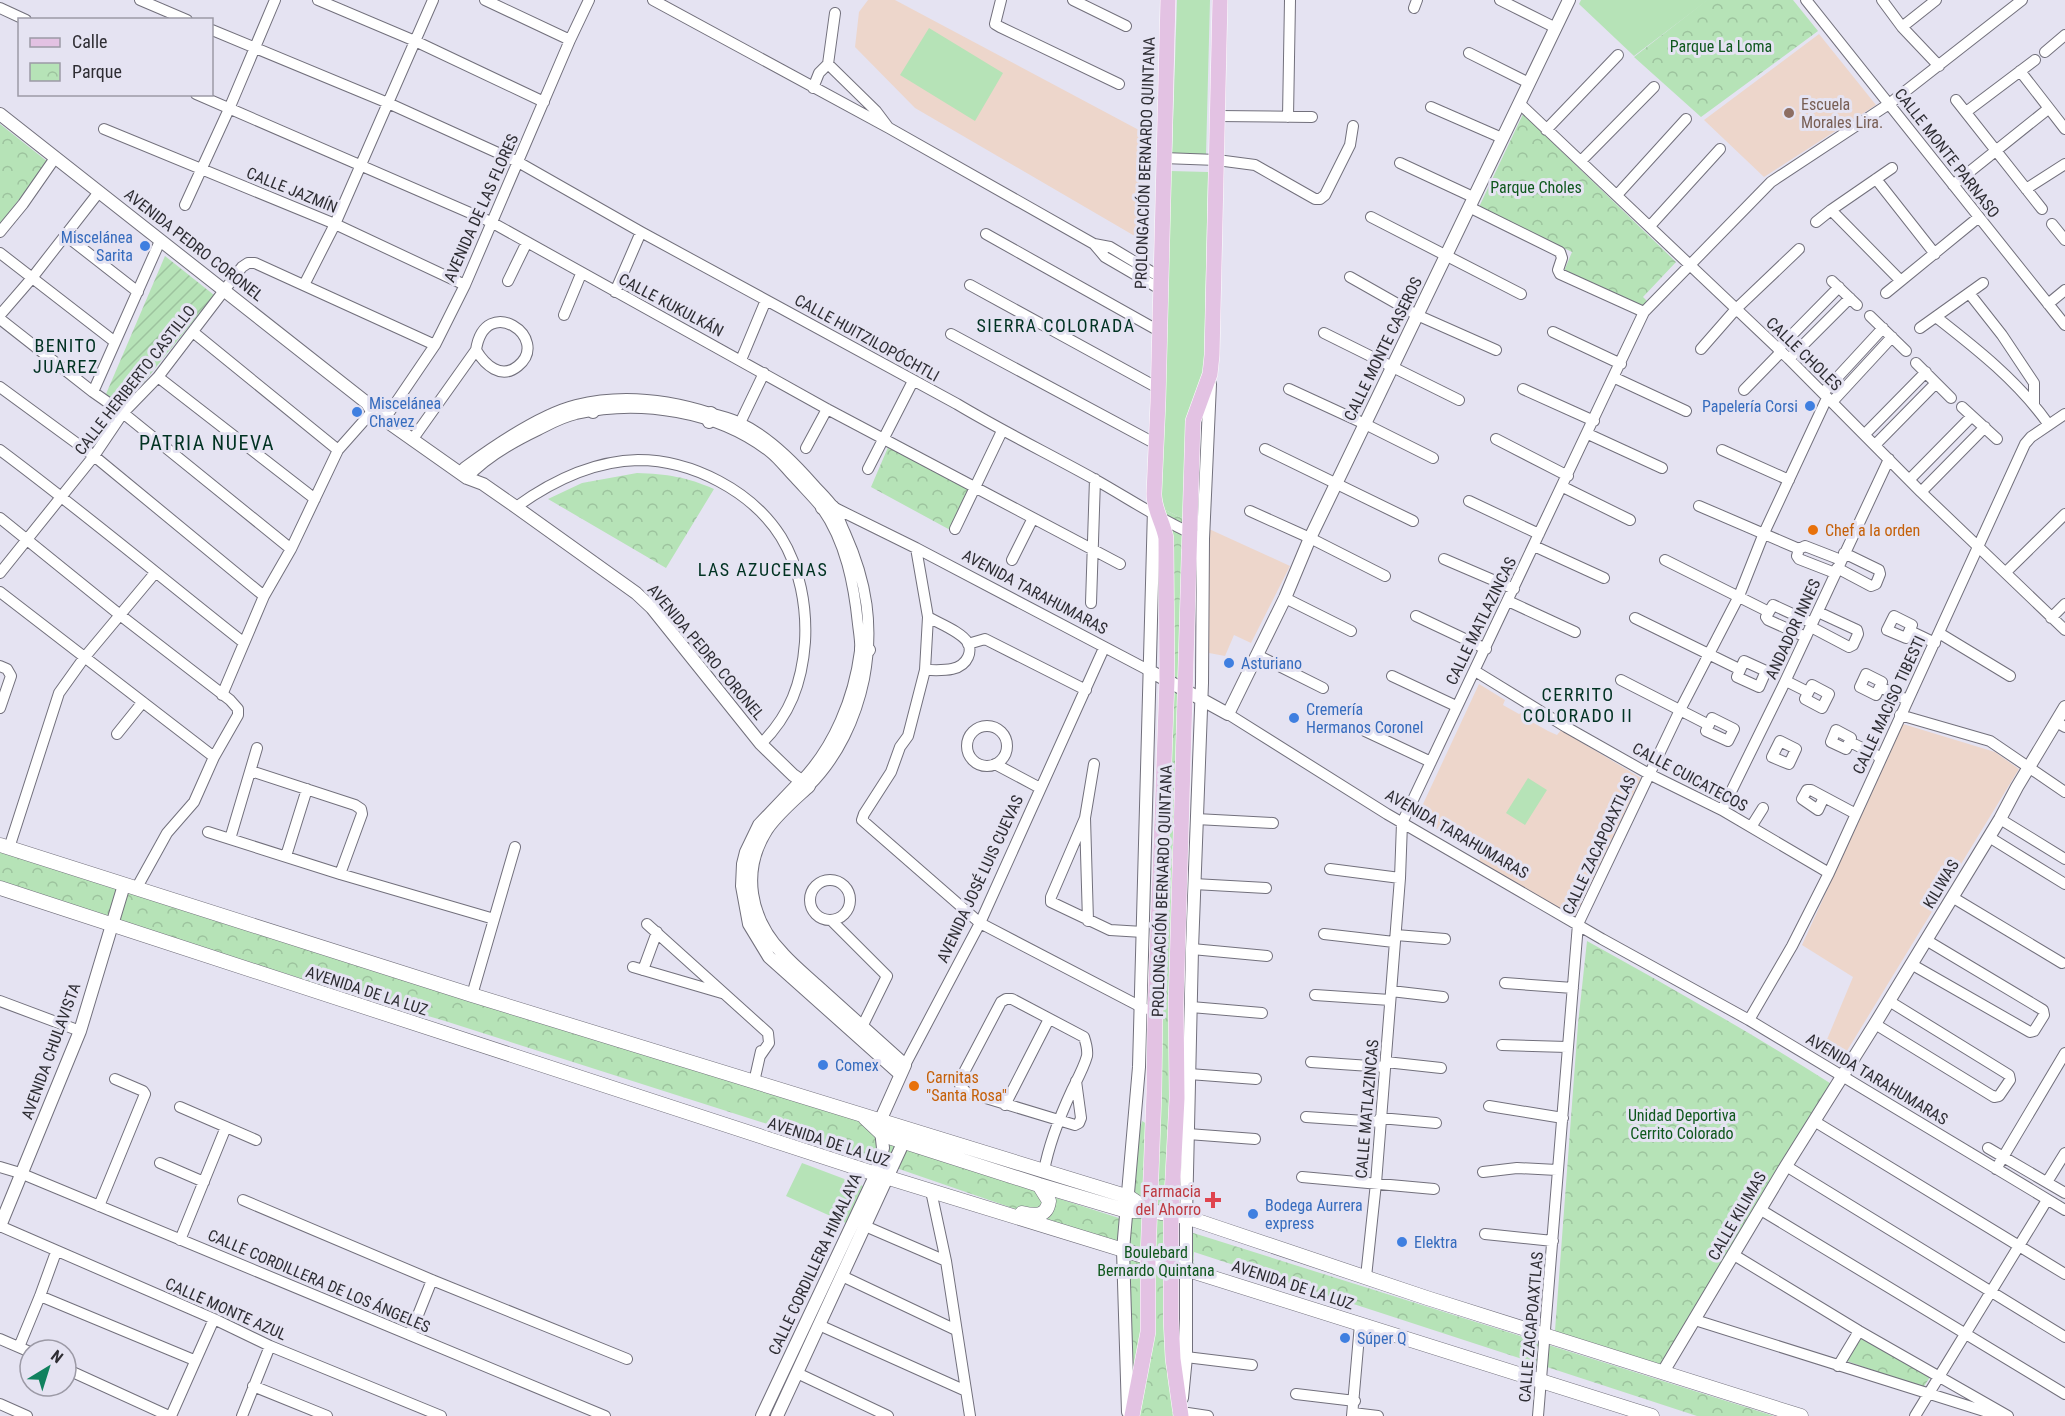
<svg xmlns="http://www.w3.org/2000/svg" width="2065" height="1416" font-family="'Roboto Condensed',sans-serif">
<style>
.education{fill:#edd6cb}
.grass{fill:#b6e3b7}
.park{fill:url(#park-crowns)}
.garden{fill:url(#garden-furrows)}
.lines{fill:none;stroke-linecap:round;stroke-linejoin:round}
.minor-casing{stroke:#72707c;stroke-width:12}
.tertiary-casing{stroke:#72707c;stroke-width:14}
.secondary-casing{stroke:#72707c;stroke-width:15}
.primary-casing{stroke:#fff;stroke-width:16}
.minor{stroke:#fff;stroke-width:10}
.tertiary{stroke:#fff;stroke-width:12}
.secondary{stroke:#fff;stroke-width:14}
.primary{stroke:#e3c2e3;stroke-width:15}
.education-dot{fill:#8d6e63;stroke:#e5e3f2;stroke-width:2}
.shop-dot{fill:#3f7fe0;stroke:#e5e3f2;stroke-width:2}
.food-dot{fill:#e8710a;stroke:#e5e3f2;stroke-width:2}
.health-dot{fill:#e0444e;stroke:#e5e3f2;stroke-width:2}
.labels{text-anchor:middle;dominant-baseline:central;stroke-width:6;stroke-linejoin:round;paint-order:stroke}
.park-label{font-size:16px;fill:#0f581d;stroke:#e5e3f2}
.education-label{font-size:16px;fill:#785e54;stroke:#e5e3f2;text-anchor:start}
.street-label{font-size:16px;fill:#2e2d33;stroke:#e5e3f2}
.shop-label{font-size:16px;fill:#366cbe;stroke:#e5e3f2;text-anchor:start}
.food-label{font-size:16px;fill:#c56008;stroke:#e5e3f2;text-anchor:start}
.health-label{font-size:16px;fill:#be3a42;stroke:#e5e3f2;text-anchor:end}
.neighbourhood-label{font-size:18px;letter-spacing:1.5px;fill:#003222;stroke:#e5e3f2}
.quarter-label{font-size:20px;letter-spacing:1.5px;fill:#003222;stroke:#e5e3f2}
</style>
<defs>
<pattern id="park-crowns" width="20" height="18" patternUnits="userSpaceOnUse" patternTransform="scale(1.5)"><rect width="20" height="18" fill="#b6e3b7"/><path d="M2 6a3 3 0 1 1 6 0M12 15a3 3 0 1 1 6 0" fill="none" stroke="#9dc39e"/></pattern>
<pattern id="garden-furrows" width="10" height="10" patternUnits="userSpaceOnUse" patternTransform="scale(1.5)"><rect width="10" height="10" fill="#b6e3b7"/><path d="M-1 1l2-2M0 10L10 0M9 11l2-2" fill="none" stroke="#9dc39e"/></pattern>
</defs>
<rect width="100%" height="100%" fill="#e5e3f2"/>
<path class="education" d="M868,0H895L1152,137L1145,242L915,108L855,47L859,12Z
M1819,34L1876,105L1764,177L1704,120Z
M1209,529L1290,566L1251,643L1234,635L1225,656L1209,653Z
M1479,684L1505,700L1503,705L1519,714L1524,711L1532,722L1548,731L1557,735L1561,730L1641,778L1575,917L1479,861L1481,856L1417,817Z
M1903,724L1995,752L2019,769L1842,1059L1823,1049L1853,977L1802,945Z"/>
<path class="grass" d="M1177,0H1210L1206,155L1172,154Z
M1581,0H1708L1634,56L1579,4Z
M929,28L1003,73L975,121L900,75Z
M1170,171L1208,172L1204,366L1186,520L1161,508Z
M1528,778L1547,790L1525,825L1506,813Z
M802,1163L863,1186L846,1223L786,1196Z"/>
<path class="park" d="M1707,0H1793L1818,31L1701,117L1634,57Z
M1523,114L1676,262L1643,297L1647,301L1643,309L1564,271L1572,252L1479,207Z
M0,124L48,162L0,224Z
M889,445L971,489L952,531L871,487Z
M637,473C667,474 687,477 714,489L666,568L548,499L582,483Z
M1161,508L1186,520L1171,1226L1774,1416H1697L1194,1252L1184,1416H1126L1119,1245L789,1131L445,1021L114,923L0,885V852L860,1120L883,1142L1122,1219L1142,1121L1150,1126L1157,1078Z
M1587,941C1670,987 1753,1034 1833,1085L1665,1367L1555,1331L1578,1024Z
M1859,1334L1930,1377L1923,1388L1844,1360Z"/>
<path class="garden" d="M165,256L214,295L124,407L106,394Z"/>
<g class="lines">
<defs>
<path id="minor" d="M140,0L187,20
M318,0L415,41L544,102
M485,0L570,40
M653,0L889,128L1094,244L1110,247L1160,277
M1001,0L995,24L1000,27L1119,84
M1073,0L1126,26
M1500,0L1556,28
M1806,0L2065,325
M1882,0L1902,27L1939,66
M0,8L26,20
M1414,8L1417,0
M1902,27L1936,0
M212,30L388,103L518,162L641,232L957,404C1002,431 1049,454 1094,479C1128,498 1160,520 1195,535
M2045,52L2065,35
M1469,53L1529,83
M828,64L876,111L888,127
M2020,71L2065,129
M813,88L819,73L828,64L835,13
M196,94L491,222L827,409L1120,564
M1956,100L2042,209
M1519,103L1789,359L1921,492L2065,630
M1431,107L1502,138
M1966,112L2035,60
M1217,116L1312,117
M1288,117L1290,0
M104,129L335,224L465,285
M1546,130L1618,55
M1163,158L1217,160L1255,165L1315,199H1320L1325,195L1350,145L1353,126
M1581,161L1654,87
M1400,163L1473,197
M1876,179L1935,254
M1953,185L2048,109
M2026,189L2065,164
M1617,195L1686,119
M185,205L229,109L275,0
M1469,207L1560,252L1562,258L1558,270L1560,274L1644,312
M1831,210L1900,280
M1371,217L1521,294
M1816,222L1831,210L1892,168
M2052,224L2065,240
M1650,226L1720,149
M0,232L23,204L55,158
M986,234L1159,331
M65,235L138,292
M1094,244L1105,257L1160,289
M0,253L115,342
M1350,277L1417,315L1496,350
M508,281L526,244
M1832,281L1857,305
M304,285L335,224L433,0
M970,285L1158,388
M615,292L641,232
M1886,293L1979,217
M1969,293L2002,335L2034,383V404
M2048,304L2065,290
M0,315L32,278L99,192
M564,315L581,274
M1870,316L1906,351
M1936,317C1977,349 2019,382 2049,425
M0,319L93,392L123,413L291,549
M1920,328L1983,283
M193,332L338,450
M1553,332L1621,364
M1324,333L1459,400
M951,334L1156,444
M1701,349L1736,309L1799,249
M1778,349L1839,287
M1789,359L1850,298
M741,360L766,300
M1916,363L1951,398
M158,377L315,499
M1615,378L1686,411
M0,387L94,456L264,596
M1289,389L1365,424L1433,458
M1523,389L1594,421
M1744,390L1781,352
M93,392L160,241
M1823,393L1883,328
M1832,402L1892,337
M1962,407L1997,439
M384,420L435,345L465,285L570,40L589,0
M740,423L764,373
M1588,434L1662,468
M1865,434L1926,372
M1496,439L1568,476
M412,440L476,350C485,292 552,338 518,366C501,380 485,365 476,350
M1876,444L1936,383
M806,448L827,409
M1265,449L1413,521
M0,450C83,512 162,578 243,642
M1722,450L1789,480
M868,469L913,381
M459,473L465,467C495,445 540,414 576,405C621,394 666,399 710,413C720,416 731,418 740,423C768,436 793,461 813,484C819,491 828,499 834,508C838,515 841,525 845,533C867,582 874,626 864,679C856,718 838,757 809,786
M467,478C484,459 515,441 538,430C550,424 562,417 576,414C639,399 718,411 770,452C779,459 787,470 795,478C804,488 814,498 822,508C846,542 854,585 858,624C859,633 861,643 860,651C854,698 834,747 801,781
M1909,480L1972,416
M1563,487L1630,520
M1921,492L1985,427
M1469,501L1539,534
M1699,506L1799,549
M516,507C552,481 593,461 638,460C692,460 752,491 781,537C800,568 807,607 805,642C802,683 790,715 761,744
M833,507L916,548L1150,671
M1250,511L1310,538L1385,576
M0,518L120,615L230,700L238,709V715L214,757L194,802L167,833L136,889
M955,529L1002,431
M1534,546L1604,578
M916,548L928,617L925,670L908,736L900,747L891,772L864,814L862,820L980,923L1145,1009
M1444,559L1514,589
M1012,560L1033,518
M1665,560L1769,612
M1837,568L1871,586L1876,584L1880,574L1879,570L1844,553
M2006,572L2065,514
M0,573L94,456L123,413L158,377L242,267L248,263H255L435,345
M1835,573L1799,559L1797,556L1799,549L1805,546L1841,560
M0,592L214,757
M1285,598L1351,631
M1508,601L1575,632
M1091,603L1095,479
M1416,616L1486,649
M1894,616L1912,625L1906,638L1887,630Z
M1635,618L1739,669
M2051,618L2065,604
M1811,627L1849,647L1853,645L1858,634L1857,630L1818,612
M1910,631L1935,643
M1939,633L2010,676
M1806,637L1768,620L1766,617L1773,605L1812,623
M968,644L985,639L1086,690
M1257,655L1323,688
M1744,661L1766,671L1759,687L1737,677Z
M0,666L7,669L11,676L0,708
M925,670C939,670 961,673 968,657C970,653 970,647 968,643C962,632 938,623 928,617
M1475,671L1566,727L1649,774L1722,810L1829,873
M1866,674L1882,682L1876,695L1860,687Z
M1392,676L1456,706
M1621,680L1709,725
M1786,681L1808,692
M1812,685L1829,694L1822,708L1805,699Z
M1880,687L1907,700
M222,695L264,596L291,549L338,450L377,406
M1228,714L1387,814L1602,939L1749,1020L2065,1210
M1900,715L1990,741L2065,792
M1712,718L1734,729L1728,741L1706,731Z
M2056,722L2065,727
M967 746a20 20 0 1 1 40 0a20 20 0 1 1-40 0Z
M1836,730L1851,738L1846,749L1831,742Z
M1365,731L1431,762
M117,734L142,703
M1780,741L1796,749L1789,764L1772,757Z
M1850,742L1880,757
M995,764L1040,788
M251,771L355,805L361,809L362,814L340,874
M1824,797L1818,810L1802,799L1807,790H1811L1856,814
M1722,810L1782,688L1889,459
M1085,818L1051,897V902L1110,930L1143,932
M1196,819L1273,823
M2000,819L2065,859
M1751,827L1763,808
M208,832L340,874L494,919
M1989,837L2065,884
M230,839L257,748
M9,848L59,693L84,658L155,573
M286,856L307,789
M1330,869L1400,878
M810 900a20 20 0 1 1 40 0a20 20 0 1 1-40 0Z
M1194,884L1266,888
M1952,897L2062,963
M831,920L887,976L860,1031
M1088,921L1085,818L1094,764
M647,924L768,1033L769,1043L760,1056
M1324,934L1394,942
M1396,935L1445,939
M1192,949L1267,956
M1911,964L2030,1032L2034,1031L2044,1015L2043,1010L1926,940
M633,967L722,993
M643,970L657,932
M1505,983L1573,988
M1391,991L1443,997
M472,995L515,847
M1315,995L1390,1000
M0,1001L80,1031
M1191,1007L1262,1013
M1749,1020L1792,946L1829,873L2025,444L2031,437L2065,414
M1875,1024L1994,1097L1999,1096L2010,1080L2009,1075L1889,1001
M1502,1045L1567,1047
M1311,1062L1385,1067
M1386,1062L1441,1068
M905,1065L980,923L1104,648
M1189,1074L1256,1079
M754,1082L761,1051
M1005,1105L1049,1019
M1489,1106L1563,1118
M180,1107L256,1140
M1306,1117L1380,1122
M1380,1118L1436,1123
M1814,1121L2065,1274
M1188,1134L1255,1139
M1988,1148L2065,1193
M160,1163L204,1182
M1786,1166L2065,1337
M0,1167L20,1173L605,1416
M1996,1169L2065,1053
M1044,1171C1049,1143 1060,1116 1072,1090C1077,1080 1084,1067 1087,1056C1088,1049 1086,1043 1084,1037L1012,999H1006L1001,1002L961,1078L960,1085L966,1092L1075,1125L1079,1123L1081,1118L1076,1081
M1483,1172L1517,1168L1557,1170
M1302,1177L1434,1189
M2047,1182L2065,1153
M931,1191L946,1261L970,1416
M243,1200L432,1280L627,1359
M99,1206L145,1094L143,1091L115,1079
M1761,1210L2065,1394
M0,1226L214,1319L270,1346L441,1416
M865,1226L946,1261
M1485,1234L1553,1241
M180,1240L226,1127
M1734,1255L1859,1331L2008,1416
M842,1276L956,1330
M1366,1277L1376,1183L1400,878L1402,823L1644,312L1771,182L1889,104L2022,0
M40,1296L194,1360
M1695,1320L2000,1416
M819,1325L966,1391
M410,1335L432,1280
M0,1339L30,1352
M19,1347L40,1296L56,1252
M1186,1357L1252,1365
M1838,1366L1859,1331
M66,1369L169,1416
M797,1373L888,1416
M253,1386L327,1416
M1296,1394L1355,1401
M0,1404L27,1416
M1181,1412L1208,1416
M1353,1413L1378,1416
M171,1416L214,1319
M242,1416L270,1346
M1352,1416L1360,1324
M1538,1416L1578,924L1680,710L1739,596L1764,533L1827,398
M1915,1416L2047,1200"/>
<path id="tertiary" d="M0,114L367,403L372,411L467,478L483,484L516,507L636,593L652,608L761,744L793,775L809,786C795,799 778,813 767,829C740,871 749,919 783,954C793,965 805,975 816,985C846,1012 875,1038 905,1065L880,1121L883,1148L876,1174L762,1416
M593,403V412
M709,422L711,413
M822,508L833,507
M861,649L869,650
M1150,671L1228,714L1285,598L1310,538L1569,0
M801,781L759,825L746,852L743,864L742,886L749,924L769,957L900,1074
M0,1226L80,1031L124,885
M1663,1372L1786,1166L1875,1024L2000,819L2017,787L2065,707
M1182,1398L1186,1357V1217L1192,949L1202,683L1203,539L1210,384
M1128,1412L1123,1250L1139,1067L1154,509
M777,1416L904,1141"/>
<path id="secondary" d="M0,845L472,995L1129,1197L1150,1211
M0,888L876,1174L1185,1269L1652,1416
M865,1118L882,1134L892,1138L1039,1185L1127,1211H1150L1186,1217L1427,1298L1801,1416
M1022,1213C1035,1216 1047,1217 1049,1201L1039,1185"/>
<path id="primary" d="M1132,1416L1148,1332V1258L1154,1093L1155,1013L1167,680L1166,538C1163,522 1154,510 1154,494L1158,402L1168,0
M1181,1416L1173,1359L1171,1319V1215L1177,1098L1176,1004L1193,421L1210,374L1212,355L1220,0"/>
</defs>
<use href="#minor" class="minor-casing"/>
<use href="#tertiary" class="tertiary-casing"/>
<use href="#secondary" class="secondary-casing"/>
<use href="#primary" class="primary-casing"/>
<use href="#minor" class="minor"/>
<use href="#tertiary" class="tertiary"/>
<use href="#secondary" class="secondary"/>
<use href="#primary" class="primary"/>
</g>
<circle class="education-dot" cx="1789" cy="113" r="6"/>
<g class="shop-dot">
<circle cx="145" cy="246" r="6"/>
<circle cx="1810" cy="406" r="6"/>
<circle cx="357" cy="412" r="6"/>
<circle cx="1229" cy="663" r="6"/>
<circle cx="1294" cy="718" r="6"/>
<circle cx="823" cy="1065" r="6"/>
<circle cx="1253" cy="1214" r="6"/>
<circle cx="1402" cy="1242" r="6"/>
<circle cx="1345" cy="1338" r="6"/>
</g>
<g class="food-dot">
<circle cx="1813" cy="530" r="6"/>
<circle cx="914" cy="1086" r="6"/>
</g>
<path class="health-dot" d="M1210 1191h6v6h6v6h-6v6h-6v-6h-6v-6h6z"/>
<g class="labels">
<g class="park-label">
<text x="1721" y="46">Parque La Loma</text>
<text x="1536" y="187">Parque Choles</text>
<text x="1682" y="1115">Unidad Deportiva<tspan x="1682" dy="18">Cerrito Colorado</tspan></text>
<text x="1156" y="1252">Boulebard<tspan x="1156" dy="18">Bernardo Quintana</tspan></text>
</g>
<g class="education-label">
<text x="1801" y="104">Escuela<tspan x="1801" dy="18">Morales Lira.</tspan></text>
</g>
<g class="street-label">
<text transform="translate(1947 153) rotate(52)">CALLE MONTE PARNASO</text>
<text transform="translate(1145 163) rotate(-88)">PROLONGACIÓN BERNARDO QUINTANA</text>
<text transform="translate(292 190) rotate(22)">CALLE JAZMÍN</text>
<text transform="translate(481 208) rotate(-66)">AVENIDA DE LAS FLORES</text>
<text transform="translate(194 245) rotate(38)">AVENIDA PEDRO CORONEL</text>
<text transform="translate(671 305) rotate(28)">CALLE KUKULKÁN</text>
<text transform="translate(867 338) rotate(29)">CALLE HUITZILOPÓCHTLI</text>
<text transform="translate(1383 349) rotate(-64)">CALLE MONTE CASEROS</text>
<text transform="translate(1804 354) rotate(44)">CALLE CHOLES</text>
<text transform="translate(135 380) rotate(-52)">CALLE HERIBERTO CASTILLO</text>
<text transform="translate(1035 592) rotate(28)">AVENIDA TARAHUMARAS</text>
<text transform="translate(1481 621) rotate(-64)">CALLE MATLAZINCAS</text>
<text transform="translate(1793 629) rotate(-65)">ANDADOR INNES</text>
<text transform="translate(706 652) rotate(50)">AVENIDA PEDRO CORONEL</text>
<text transform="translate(1889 705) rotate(-65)">CALLE MACISO TIBESTI</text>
<text transform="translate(1690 777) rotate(28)">CALLE CUICATECOS</text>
<text transform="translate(1457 834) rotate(30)">AVENIDA TARAHUMARAS</text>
<text transform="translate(1599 845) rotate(-65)">CALLE ZACAPOAXTLAS</text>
<text transform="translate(980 879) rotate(-65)">AVENIDA JOSÉ LUIS CUEVAS</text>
<text transform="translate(1941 884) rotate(-59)">KILIWAS</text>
<text transform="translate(1162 891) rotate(-88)">PROLONGACIÓN BERNARDO QUINTANA</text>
<text transform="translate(367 991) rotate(18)">AVENIDA DE LA LUZ</text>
<text transform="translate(51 1051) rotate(-70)">AVENIDA CHULAVISTA</text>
<text transform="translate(1877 1079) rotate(31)">AVENIDA TARAHUMARAS</text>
<text transform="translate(1367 1109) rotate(-85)">CALLE MATLAZINCAS</text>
<text transform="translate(829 1142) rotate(18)">AVENIDA DE LA LUZ</text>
<text transform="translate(1737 1216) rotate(-60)">CALLE KILIMAS</text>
<text transform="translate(815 1264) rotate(-65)">CALLE CORDILLERA HIMALAYA</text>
<text transform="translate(319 1281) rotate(23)">CALLE CORDILLERA DE LOS ÁNGELES</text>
<text transform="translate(1293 1285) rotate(18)">AVENIDA DE LA LUZ</text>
<text transform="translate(226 1309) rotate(24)">CALLE MONTE AZUL</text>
<text transform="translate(1531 1327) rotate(-85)">CALLE ZACAPOAXTLAS</text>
</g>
<g class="shop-label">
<text x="133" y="237" text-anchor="end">Miscelánea<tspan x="133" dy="18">Sarita</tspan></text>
<text x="369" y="403">Miscelánea<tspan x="369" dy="18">Chavez</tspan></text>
<text x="1798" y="406" text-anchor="end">Papelería Corsi</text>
<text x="1241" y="663">Asturiano</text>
<text x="1306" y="709">Cremería<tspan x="1306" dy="18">Hermanos Coronel</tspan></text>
<text x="835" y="1065">Comex</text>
<text x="1265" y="1205">Bodega Aurrera<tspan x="1265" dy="18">express</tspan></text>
<text x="1414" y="1242">Elektra</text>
<text x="1357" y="1338">Súper Q</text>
</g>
<g class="food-label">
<text x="1825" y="530">Chef a la orden</text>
<text x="926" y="1077">Carnitas<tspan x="926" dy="18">"Santa Rosa"</tspan></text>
</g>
<g class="health-label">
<text x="1201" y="1191">Farmacia<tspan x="1201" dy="18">del Ahorro</tspan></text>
</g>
<g class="neighbourhood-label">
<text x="1056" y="325">SIERRA COLORADA</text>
<text x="66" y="345">BENITO<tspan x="66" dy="21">JUAREZ</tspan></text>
<text x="763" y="569">LAS AZUCENAS</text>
<text x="1578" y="694">CERRITO<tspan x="1578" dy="21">COLORADO II</tspan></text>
</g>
<g class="quarter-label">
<text x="207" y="443">PATRIA NUEVA</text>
</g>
</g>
<rect x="18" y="18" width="195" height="78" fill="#e5e3f2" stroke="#9c9aa6" stroke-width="1.5"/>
<rect x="30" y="38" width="30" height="9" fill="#e3c2e3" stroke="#9c9aa6" stroke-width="1.5"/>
<text x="72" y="48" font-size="18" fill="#2e2d33">Calle</text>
<rect x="30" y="63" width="30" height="18" fill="url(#park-crowns)" stroke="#9c9aa6" stroke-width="1.5"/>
<text x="72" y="78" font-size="18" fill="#2e2d33">Parque</text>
<g transform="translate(48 1368) rotate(38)"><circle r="28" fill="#e5e3f2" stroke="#9c9aa6" stroke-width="1.5"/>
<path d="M0-4.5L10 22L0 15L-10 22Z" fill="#10815e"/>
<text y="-9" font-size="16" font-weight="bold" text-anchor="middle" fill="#2e2d33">N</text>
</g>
</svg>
